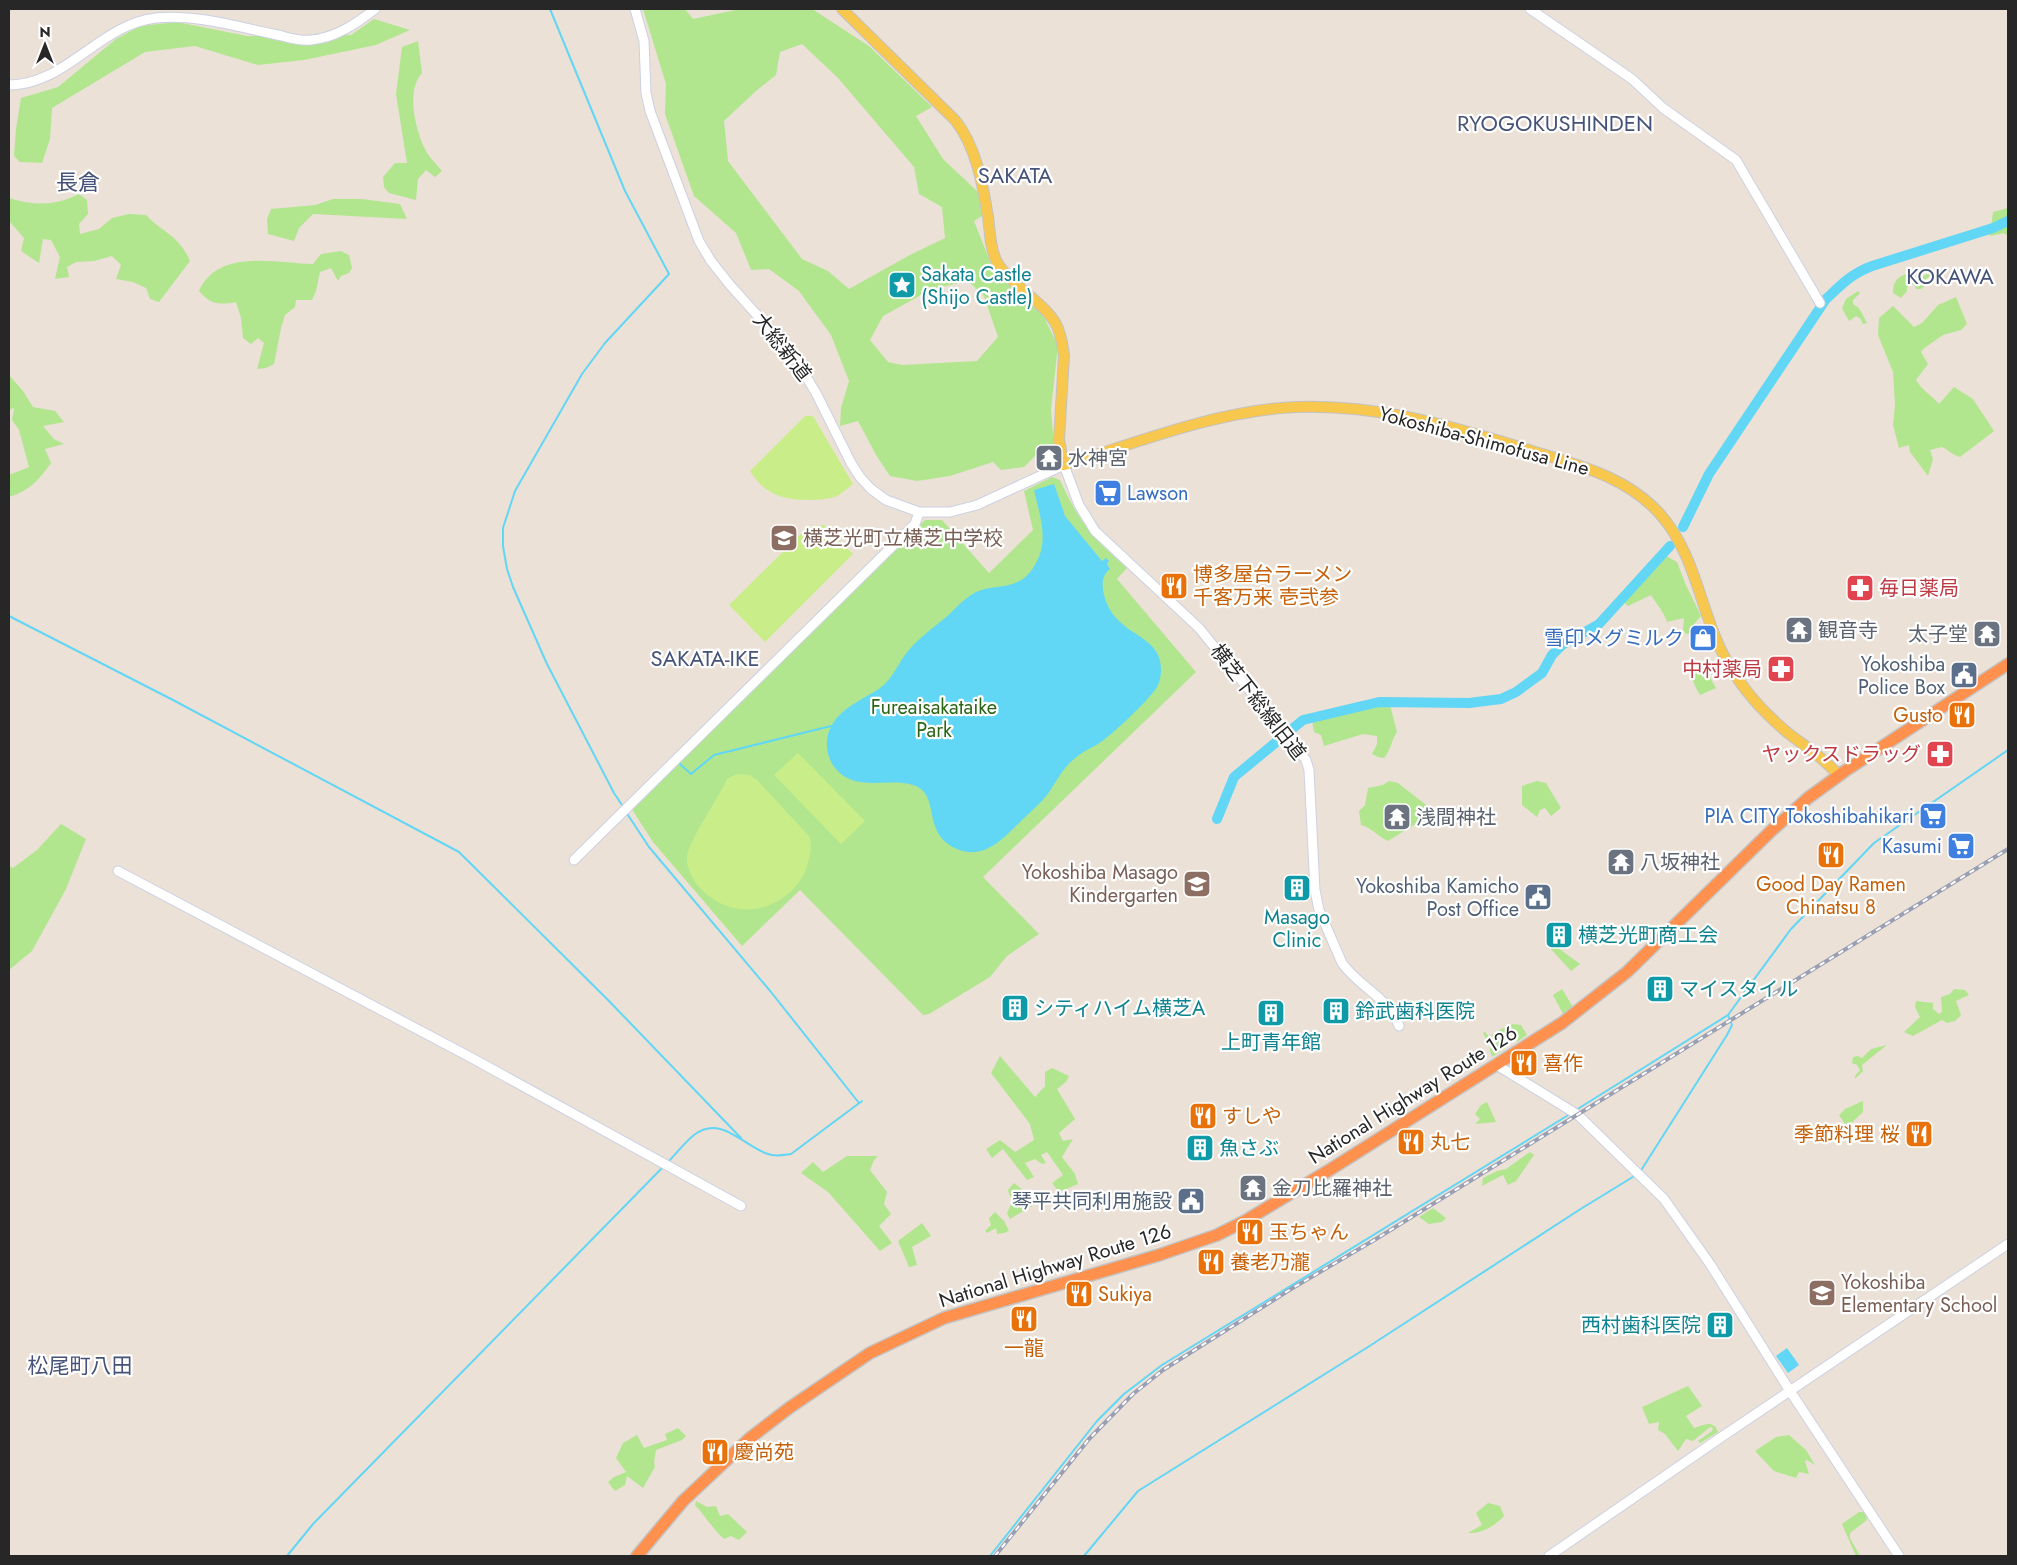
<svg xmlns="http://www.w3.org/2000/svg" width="2017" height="1565" font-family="Jost,'Noto Sans JP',sans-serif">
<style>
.green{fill:#b1e68f;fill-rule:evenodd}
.pitch{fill:#c9ee89}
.water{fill:#62d6f5}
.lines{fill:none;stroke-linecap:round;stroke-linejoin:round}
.stream{stroke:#62d6f5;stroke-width:2}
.river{stroke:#62d6f5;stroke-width:10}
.secondary-casing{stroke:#ccd1e1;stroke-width:11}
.primary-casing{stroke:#c3c3c3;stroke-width:12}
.highway-casing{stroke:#c3c3c3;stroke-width:14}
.secondary{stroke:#fff;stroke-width:9}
.primary{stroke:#f8c74e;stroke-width:10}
.highway{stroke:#ff904d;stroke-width:11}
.rail-casing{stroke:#9a9fb3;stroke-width:4}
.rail{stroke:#fff;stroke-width:2;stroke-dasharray:5.5;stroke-linecap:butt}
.labels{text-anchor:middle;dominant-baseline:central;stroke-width:4.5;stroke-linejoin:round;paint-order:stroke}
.culture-label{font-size:20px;fill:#0d838f;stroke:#fff;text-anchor:start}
.street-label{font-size:20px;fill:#272727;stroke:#fff}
.worship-label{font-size:20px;fill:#5b616d;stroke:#fff;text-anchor:start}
.shop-label{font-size:20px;fill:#366cbe;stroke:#fff;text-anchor:end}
.education-label{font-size:20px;fill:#785e54;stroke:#fff;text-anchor:start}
.food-label{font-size:20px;fill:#c56008;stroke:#fff;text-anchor:start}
.health-label{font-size:20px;fill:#be3a42;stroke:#fff;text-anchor:end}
.service-label{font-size:20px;fill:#4e5e75;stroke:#fff;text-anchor:end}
.park-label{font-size:20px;fill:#2a6615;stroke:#fff}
.neighbourhood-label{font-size:21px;fill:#455279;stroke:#fff}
.quarter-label{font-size:22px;fill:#455279;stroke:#fff}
</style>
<rect width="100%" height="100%" fill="#ebe1d7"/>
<path class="green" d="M643,9H685L693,19L740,9H812L869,46L932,107L916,116L943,159L978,192L982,216L974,221L991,264L1044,317L1058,346L1051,409L1055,459L1048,464L1041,450L1024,467L1001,470L993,462L950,476L917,481L890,476L876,455L858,421L840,426L841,408L849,381L831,335L799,291L769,269L751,270L736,233L694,196L665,114L666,84ZM802,44L838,78L914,167L919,194L942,207L945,238L908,256L849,289L828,271L802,259L728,161L724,121L756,91L776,75L780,52ZM968,281L984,296L998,337L977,361L902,365L888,362L870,340L883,316L932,289Z
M374,19L410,30L376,45L304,60L258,65L195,46L145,52L52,108L50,139L42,163L20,162L14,156L16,129L21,98L58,87L116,39L140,26L177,22L247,36L351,35Z
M418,41L422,73C406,90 415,129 425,149C428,156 436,164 442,171L435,177L426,170L418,179L416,200L389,193L384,187L383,177L395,163H407L396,94L402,47Z
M79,194L87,200L88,214L79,224L80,234L99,229L112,218L129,214L146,215C163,233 179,235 190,261L159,302L150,299L146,288L133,282L116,279L121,265L112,256L94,261L76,262L67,267L69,277L55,279L60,257L51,240L43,239L39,263L21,251L24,238L9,221V198C36,206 54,206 79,194Z
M333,199H362L400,204L407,219L313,214L299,228L294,241L268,234L267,219L271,209L315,205Z
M2008,208V236L2004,233L1990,236L1993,212Z
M341,251L349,255L352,268L349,273L341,276L338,281L331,268L320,272L316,291L312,300H296L295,307L285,315L281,328L274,364L266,368L257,369L264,343L258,338L251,344L243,338L241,318L236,302C220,305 211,305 199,291C218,248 276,263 313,264L321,254Z
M1937,271L1922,282L1925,286L1921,289H1916L1914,284L1907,287V291L1901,298L1893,293C1893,279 1900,275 1913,272L1917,278Z
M1858,291L1860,293L1853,300V304L1859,308L1867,323L1863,324L1860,318L1856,316L1849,321L1842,308L1846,299Z
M1956,297L1967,324L1961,330L1943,335L1923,349L1921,352L1928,364L1916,380C1922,390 1931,395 1939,404L1954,387L1973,399L1994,431L1960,457C1952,455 1949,450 1942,447L1930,450L1933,459L1928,476L1910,452L1909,445L1899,448L1893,425L1895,405L1893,372L1878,335L1879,318L1893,306L1914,327L1922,323L1938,305Z
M9,375L23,391L33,407L55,411L64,422L43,426L54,439L64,444L45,449L51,463C40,479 28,492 9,497V475L29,467L19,430L12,420L14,408L9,410Z
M1052,477L1060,480C1079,522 1093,538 1127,568L1117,579L1196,672L983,877L1039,934L1007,956L990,977L929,1014L923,1015L800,890L742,946L653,842L631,808L925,520H942L989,573L1033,530L1024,491Z
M1666,556L1677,562L1685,583L1701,616L1694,624L1692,633L1686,634L1683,630L1684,618L1667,622C1664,612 1657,605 1651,595L1628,606L1624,602Z
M1694,669L1707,672L1716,688L1700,695C1695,686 1690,679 1694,669Z
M1379,705H1390L1397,732C1391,741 1391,750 1384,758L1378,757L1372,754L1377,744V736L1363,734L1324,746L1321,735L1314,732L1312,719Z
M1389,781L1398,783L1435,812L1388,841C1377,836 1372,828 1361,825L1359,811L1365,805L1368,788L1383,785Z
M1537,781L1546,783L1561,808L1551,816L1545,808L1540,810L1537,817L1522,805V786Z
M61,824L86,839L66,889L32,951L9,970V866L13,868L37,850Z
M1554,945L1580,964L1571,971L1548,946Z
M1562,989L1573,1007L1563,1014L1553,995Z
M1954,989L1965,990L1969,995L1956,1001L1961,1015L1955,1021L1947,1023L1942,1020L1913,1036L1904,1032L1920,1017L1915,1007L1916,1001L1933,1003V1009L1939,1014L1942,1012L1941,997L1950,994Z
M1513,1024L1521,1025L1527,1035L1517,1042L1514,1033L1511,1031L1501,1035L1500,1037L1504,1039L1507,1047L1492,1057L1490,1050L1491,1042L1486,1039L1483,1033L1485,1032L1489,1037L1497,1031Z
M1887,1045L1862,1065L1863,1071L1855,1079V1076L1860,1070L1857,1065L1852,1063L1853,1057L1858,1056L1862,1058L1871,1049Z
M1000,1056L1035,1097L1045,1086V1072L1052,1068L1069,1076L1066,1082L1057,1089L1075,1119L1059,1133L1063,1141L1073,1139L1062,1157L1075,1174L1078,1184L1059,1192L1052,1183L1063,1175L1047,1152L1041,1155L1046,1163L1042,1164L1035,1159L1025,1163L1034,1177L1027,1180L1003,1149L992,1158L986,1149L1000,1140L1015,1152L1034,1140L1030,1124L991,1073Z
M1863,1101V1112L1847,1127L1839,1115L1845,1109Z
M1487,1102L1496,1122L1475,1124L1480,1119L1475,1114L1481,1105Z
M1530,1152L1534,1155L1516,1181L1508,1185L1503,1175L1482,1186L1483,1178L1497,1171L1506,1169Z
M847,1156H878L874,1160L870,1170L887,1192L884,1204L891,1214L879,1226L892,1243L880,1251L828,1192L801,1173L813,1162L823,1172Z
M1014,1183L1023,1190L1032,1206L1010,1219L1007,1213L1012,1202L1008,1190Z
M1433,1208L1446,1218L1442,1222L1429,1224L1419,1217Z
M995,1212L1004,1221L1009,1231L1004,1233L997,1234L996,1228L987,1233L985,1231L991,1225L989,1218Z
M922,1223L931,1236L912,1247L917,1265L909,1267L898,1241Z
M1688,1386L1702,1406L1686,1416L1694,1428C1703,1425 1714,1419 1718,1432L1700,1443L1698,1441L1712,1431L1713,1428L1710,1427L1693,1441L1686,1439L1678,1451L1665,1434L1658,1430L1659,1422L1649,1424L1642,1407Z
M678,1428L686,1436L682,1440L656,1450L654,1462L655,1467L643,1488L627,1476L625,1485L615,1491L608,1482L614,1477L626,1472L616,1458L623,1443L637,1435L644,1448L667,1440L665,1434Z
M1789,1435L1806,1450L1815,1465L1807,1460L1805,1461L1809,1474L1799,1472L1796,1478L1774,1471L1755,1451L1776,1437Z
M696,1501L707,1507L716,1506L720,1516L728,1514L747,1532L739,1540L731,1536L724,1539C713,1529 706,1517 695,1505Z
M1488,1503L1500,1506L1504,1516C1495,1526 1481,1534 1468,1533L1482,1525L1476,1513Z
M1859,1512H1865L1867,1520L1850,1533V1538L1860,1556H1856L1842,1524Z"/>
<path class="pitch" d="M805,416H813L853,484C848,488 842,493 837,496C829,499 818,500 810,500C783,500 765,495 750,471Z
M824,525L853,554L765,642L729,605L808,527Z
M798,753L865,821L841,844L774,775Z
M737,774L750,775L757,780L809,836C812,845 811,853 808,862C806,874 799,883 791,891C764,917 725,915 700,888C693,880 686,868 687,857C688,842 719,797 727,779Z"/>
<path class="water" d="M1054,484L1065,516L1102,561L1106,558L1109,561L1107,564L1110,569C1103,574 1102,582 1103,590C1105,602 1110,612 1118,620C1134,637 1161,641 1161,669C1161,675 1160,682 1157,687C1150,699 1113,734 1101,742C1092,748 1081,752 1073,760C1061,770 1056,783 1047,795C1040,804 1031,811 1023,819C1005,837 985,861 957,849C920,833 942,794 913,785C887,777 855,793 835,768C826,757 824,739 831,727C841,707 863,700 880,688C894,678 898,662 909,650C919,638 933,628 945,618C954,610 962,601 971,595C994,580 1020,596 1037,561C1049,539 1039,513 1034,490Z
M1787,1348L1799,1365L1788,1373L1776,1356Z"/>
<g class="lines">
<path class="stream" d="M550,9L625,191L669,274L605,343L582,374L515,491L503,528V546L507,569L513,587L547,664L614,793L624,808
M9,616L173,700L459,852L609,1001L741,1138
M680,764L691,774L714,755L831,726
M626,812L649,847L771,992L859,1103
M1576,1110L1728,1015L1791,929L1874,843L2008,750
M667,1163C676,1154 684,1143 694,1135C721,1114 743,1146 768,1154C775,1157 783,1155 791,1154L862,1101
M1640,1172L1727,1035L1732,1025L1728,1015
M287,1556L313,1524L664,1166
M990,1556L1097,1421L1124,1394L1162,1365L1570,1114
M1084,1556L1138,1491L1368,1347L1579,1210L1636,1175"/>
<path class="river" d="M1683,527L1709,474L1826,299C1842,284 1851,274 1872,266L1993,228L2008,221
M1217,819L1234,777L1303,720L1379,702L1469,703L1501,699L1516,692L1542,673L1552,655L1562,645L1599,624L1670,546"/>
<defs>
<path id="secondary" d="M635,9L644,41L646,93L650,111L699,241L711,261L730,285L793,355L816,393L851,463L860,477L871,489L886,500L919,512H950L977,505L1064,465L1079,505L1095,531L1199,628L1306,760L1309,770L1315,890L1319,910L1342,963C1358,986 1390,999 1399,1026
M1530,9L1632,79L1663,108L1736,160L1820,303
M9,85C66,85 100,24 156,18C195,14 235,26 273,34C285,36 298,42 311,40C335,38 356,24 375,9
M574,860L915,524L919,512
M118,871L470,1057L741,1206
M1495,1064L1578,1115L1664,1199L1710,1264L1790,1391L1899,1556
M1549,1556L1723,1436L2008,1244"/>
<path id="primary" d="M842,9L955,120C976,146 983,185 988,217C990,231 990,249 997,262C1011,286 1046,303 1057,326C1061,336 1063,346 1064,356L1059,440L1064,465C1133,444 1209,414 1281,408C1367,401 1448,425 1529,450C1576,465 1625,475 1660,514C1698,557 1700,616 1729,665C1744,691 1765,714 1788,733C1806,747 1824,758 1839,776"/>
<path id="highway" d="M637,1556L683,1501L750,1438L789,1408L870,1353L944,1318L1159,1255L1217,1235L1245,1221L1331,1169L1562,1023L1627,972L1771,831L1808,798L1845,771L2008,664"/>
</defs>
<use href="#secondary" class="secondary-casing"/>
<use href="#primary" class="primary-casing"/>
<use href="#highway" class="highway-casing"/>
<use href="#secondary" class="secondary"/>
<use href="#primary" class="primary"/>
<use href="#highway" class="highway"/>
<defs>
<path id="rail" d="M995,1556L1089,1439L1133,1394L1163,1370L1291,1289L1376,1239L2008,849"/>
</defs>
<use href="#rail" class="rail-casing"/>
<use href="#rail" class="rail"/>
</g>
<defs>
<symbol id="sight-square" viewBox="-11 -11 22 22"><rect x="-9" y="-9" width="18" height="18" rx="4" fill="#0f9aa8" stroke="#fff"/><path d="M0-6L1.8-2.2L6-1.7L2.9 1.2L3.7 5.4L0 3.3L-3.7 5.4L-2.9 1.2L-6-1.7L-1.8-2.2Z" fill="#fff"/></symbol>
<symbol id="temple-square" viewBox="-11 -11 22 22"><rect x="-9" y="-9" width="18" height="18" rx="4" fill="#6b7280" stroke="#fff"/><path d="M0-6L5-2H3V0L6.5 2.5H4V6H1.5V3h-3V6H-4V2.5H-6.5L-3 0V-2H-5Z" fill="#fff"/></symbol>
<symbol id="supermarket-square" viewBox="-11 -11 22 22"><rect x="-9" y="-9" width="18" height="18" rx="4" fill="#3f7fe0" stroke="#fff"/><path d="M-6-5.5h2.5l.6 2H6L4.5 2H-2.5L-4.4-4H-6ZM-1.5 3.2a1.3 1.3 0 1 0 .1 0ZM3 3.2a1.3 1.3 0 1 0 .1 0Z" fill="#fff"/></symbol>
<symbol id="school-square" viewBox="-11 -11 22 22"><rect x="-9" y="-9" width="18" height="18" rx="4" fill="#8d6e63" stroke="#fff"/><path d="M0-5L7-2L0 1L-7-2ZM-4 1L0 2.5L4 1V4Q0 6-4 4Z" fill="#fff"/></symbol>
<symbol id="restaurant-square" viewBox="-11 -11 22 22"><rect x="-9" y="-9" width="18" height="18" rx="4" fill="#e8710a" stroke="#fff"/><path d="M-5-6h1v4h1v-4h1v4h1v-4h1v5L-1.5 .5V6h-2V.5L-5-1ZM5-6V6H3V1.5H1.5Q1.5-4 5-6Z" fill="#fff"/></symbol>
<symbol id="pharmacy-square" viewBox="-11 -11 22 22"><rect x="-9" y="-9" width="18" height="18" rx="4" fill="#e0444e" stroke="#fff"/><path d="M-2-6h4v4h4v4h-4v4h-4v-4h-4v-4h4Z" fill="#fff"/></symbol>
<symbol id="shop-square" viewBox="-11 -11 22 22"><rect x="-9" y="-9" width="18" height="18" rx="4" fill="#3f7fe0" stroke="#fff"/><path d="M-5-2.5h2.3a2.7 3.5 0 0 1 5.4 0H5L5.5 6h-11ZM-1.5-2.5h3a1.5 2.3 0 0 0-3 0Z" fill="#fff"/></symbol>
<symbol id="civic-square" viewBox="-11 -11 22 22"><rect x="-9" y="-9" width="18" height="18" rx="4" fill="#5c6f8a" stroke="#fff"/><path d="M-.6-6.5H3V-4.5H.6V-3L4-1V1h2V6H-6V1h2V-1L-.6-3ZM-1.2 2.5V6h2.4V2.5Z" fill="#fff"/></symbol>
<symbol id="building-square" viewBox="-11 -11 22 22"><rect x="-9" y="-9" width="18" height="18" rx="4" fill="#0f9aa8" stroke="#fff"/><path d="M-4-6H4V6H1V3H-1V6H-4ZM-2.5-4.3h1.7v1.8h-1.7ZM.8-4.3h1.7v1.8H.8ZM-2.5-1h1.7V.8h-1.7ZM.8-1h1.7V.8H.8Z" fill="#fff"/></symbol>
</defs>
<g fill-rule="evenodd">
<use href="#sight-square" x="886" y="269" width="32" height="32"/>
<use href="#temple-square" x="1033" y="442" width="32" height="32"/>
<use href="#supermarket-square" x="1092" y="477" width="32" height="32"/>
<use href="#school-square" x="768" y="522" width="32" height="32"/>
<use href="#restaurant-square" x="1158" y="570" width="32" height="32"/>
<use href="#pharmacy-square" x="1844" y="572" width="32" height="32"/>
<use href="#temple-square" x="1783" y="614" width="32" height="32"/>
<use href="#temple-square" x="1971" y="618" width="32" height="32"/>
<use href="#shop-square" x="1687" y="622" width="32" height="32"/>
<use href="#pharmacy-square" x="1765" y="653" width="32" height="32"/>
<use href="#civic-square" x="1948" y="659" width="32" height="32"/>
<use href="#restaurant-square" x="1946" y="699" width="32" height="32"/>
<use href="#pharmacy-square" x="1924" y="738" width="32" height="32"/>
<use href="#supermarket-square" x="1917" y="800" width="32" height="32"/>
<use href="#temple-square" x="1381" y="801" width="32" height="32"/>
<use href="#supermarket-square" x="1945" y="830" width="32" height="32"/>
<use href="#restaurant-square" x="1815" y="839" width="32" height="32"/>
<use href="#temple-square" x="1605" y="846" width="32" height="32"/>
<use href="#school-square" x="1181" y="868" width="32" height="32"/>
<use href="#building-square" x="1281" y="872" width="32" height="32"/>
<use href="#civic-square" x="1522" y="881" width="32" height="32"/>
<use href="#building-square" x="1543" y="919" width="32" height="32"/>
<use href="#building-square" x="1644" y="973" width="32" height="32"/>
<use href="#building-square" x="999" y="992" width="32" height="32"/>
<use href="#building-square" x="1320" y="995" width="32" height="32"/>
<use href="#building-square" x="1255" y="997" width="32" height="32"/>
<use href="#restaurant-square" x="1508" y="1047" width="32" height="32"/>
<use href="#restaurant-square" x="1187" y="1100" width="32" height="32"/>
<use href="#restaurant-square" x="1903" y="1118" width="32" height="32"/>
<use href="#restaurant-square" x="1395" y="1126" width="32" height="32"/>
<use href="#building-square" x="1184" y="1132" width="32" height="32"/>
<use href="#temple-square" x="1237" y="1172" width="32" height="32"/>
<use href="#civic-square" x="1175" y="1185" width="32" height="32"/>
<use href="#restaurant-square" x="1234" y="1216" width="32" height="32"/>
<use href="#restaurant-square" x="1195" y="1246" width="32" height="32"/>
<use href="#school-square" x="1806" y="1277" width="32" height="32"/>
<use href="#restaurant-square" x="1063" y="1278" width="32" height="32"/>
<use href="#restaurant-square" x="1008" y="1303" width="32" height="32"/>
<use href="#building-square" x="1704" y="1309" width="32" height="32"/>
<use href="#restaurant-square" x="699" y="1436" width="32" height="32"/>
</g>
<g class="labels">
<g class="culture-label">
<text x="921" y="274">Sakata Castle<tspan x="921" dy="23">(Shijo Castle)</tspan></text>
<text x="1297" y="917" text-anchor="middle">Masago<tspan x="1297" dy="23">Clinic</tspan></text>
<text x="1578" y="935">横芝光町商工会</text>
<text x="1679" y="989">マイスタイル</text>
<text x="1034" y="1008">シティハイム横芝A</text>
<text x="1355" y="1011">鈴武歯科医院</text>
<text x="1271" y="1042" text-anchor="middle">上町青年館</text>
<text x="1219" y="1148">魚さぶ</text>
<text x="1701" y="1325" text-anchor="end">西村歯科医院</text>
</g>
<g class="street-label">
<text transform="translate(782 347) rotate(52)">大総新道</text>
<text transform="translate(1484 441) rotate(15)">Yokoshiba-Shimofusa Line</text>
<text transform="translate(1258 702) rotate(52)">横芝下総線旧道</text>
<text transform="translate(1413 1095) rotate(-32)">National Highway Route 126</text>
<text transform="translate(1055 1266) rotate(-17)">National Highway Route 126</text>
</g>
<g class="worship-label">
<text x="1068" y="458">水神宮</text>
<text x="1818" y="630">観音寺</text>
<text x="1968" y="634" text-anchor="end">太子堂</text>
<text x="1416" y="817">浅間神社</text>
<text x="1640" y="862">八坂神社</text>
<text x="1272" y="1188">金刀比羅神社</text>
</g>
<g class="shop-label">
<text x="1127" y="493" text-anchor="start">Lawson</text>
<text x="1684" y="638">雪印メグミルク</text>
<text x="1914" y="816">PIA CITY Tokoshibahikari</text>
<text x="1942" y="846">Kasumi</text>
</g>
<g class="education-label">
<text x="803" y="538">横芝光町立横芝中学校</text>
<text x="1178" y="872" text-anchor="end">Yokoshiba Masago<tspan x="1178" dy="23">Kindergarten</tspan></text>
<text x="1841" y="1282">Yokoshiba<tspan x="1841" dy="23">Elementary School</tspan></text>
</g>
<g class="food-label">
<text x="1193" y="574">博多屋台ラーメン<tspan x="1193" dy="23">千客万来 壱弐参</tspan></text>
<text x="1943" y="715" text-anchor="end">Gusto</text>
<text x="1831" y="884" text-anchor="middle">Good Day Ramen<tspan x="1831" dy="23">Chinatsu 8</tspan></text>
<text x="1543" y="1063">喜作</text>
<text x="1222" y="1116">すしや</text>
<text x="1900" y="1134" text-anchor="end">季節料理 桜</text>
<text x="1430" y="1142">丸七</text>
<text x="1269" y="1232">玉ちゃん</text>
<text x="1230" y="1262">養老乃瀧</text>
<text x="1098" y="1294">Sukiya</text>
<text x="1024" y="1348" text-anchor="middle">一龍</text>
<text x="734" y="1452">慶尚苑</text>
</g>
<g class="health-label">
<text x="1879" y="588" text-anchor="start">毎日薬局</text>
<text x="1762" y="669">中村薬局</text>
<text x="1921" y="754">ヤックスドラッグ</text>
</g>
<g class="service-label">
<text x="1945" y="664">Yokoshiba<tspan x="1945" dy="23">Police Box</tspan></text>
<text x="1519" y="886">Yokoshiba Kamicho<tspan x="1519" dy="23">Post Office</tspan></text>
<text x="1172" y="1201">琴平共同利用施設</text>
</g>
<g class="park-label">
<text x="934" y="707">Fureaisakataike<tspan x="934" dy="23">Park</tspan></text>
</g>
<g class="neighbourhood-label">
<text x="80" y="1366">松尾町八田</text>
</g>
<g class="quarter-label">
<text x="1555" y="123">RYOGOKUSHINDEN</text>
<text x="1015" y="175">SAKATA</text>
<text x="78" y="182">長倉</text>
<text x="1950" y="276">KOKAWA</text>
<text x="705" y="658">SAKATA-IKE</text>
</g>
</g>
<rect width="2017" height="1565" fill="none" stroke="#272727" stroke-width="20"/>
<g transform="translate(45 45)" stroke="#ffffff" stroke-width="4" paint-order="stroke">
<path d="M0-4L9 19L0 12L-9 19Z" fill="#272727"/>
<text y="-8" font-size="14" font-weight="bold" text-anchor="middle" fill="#272727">N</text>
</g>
</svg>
